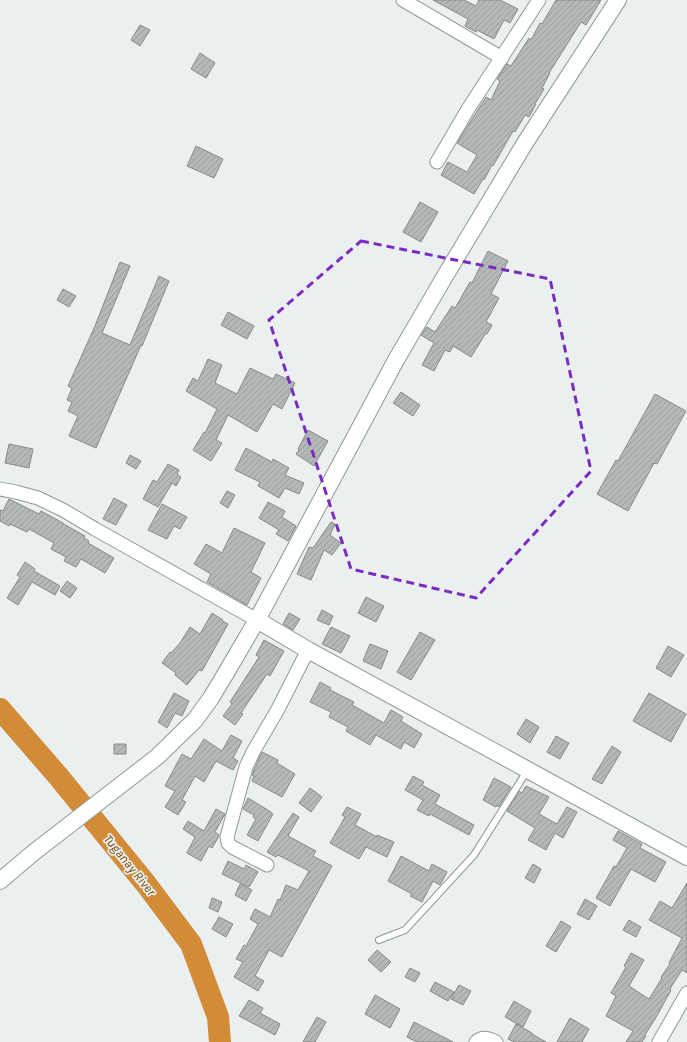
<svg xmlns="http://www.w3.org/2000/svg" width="687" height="1042" font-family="Karla,sans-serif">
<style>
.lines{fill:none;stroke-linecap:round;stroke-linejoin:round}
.river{stroke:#d28b37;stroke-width:22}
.building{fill:url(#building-hatch);stroke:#848989}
.service-casing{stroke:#929797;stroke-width:8}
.minor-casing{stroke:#929797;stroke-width:15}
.tertiary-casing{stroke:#929797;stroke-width:18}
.service{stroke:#fff;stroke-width:6}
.minor{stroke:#fff;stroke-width:13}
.tertiary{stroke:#fff;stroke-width:16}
.marked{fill:none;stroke:#7b2cbf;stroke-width:3;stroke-dasharray:8 5;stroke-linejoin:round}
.labels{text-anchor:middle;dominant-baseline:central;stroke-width:3.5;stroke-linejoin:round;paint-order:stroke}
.water-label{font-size:13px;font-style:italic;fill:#764704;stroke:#eaeff0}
</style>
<defs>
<pattern id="building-hatch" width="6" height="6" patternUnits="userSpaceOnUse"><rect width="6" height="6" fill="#b3b8b8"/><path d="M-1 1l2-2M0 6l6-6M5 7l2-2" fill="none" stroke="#999d9d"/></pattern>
</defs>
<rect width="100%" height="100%" fill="#eaeff0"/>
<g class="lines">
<path class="river" d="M0,709L58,776L146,884L191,944L218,1017L220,1042"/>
</g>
<path class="building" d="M433,0H464L476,6L479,0H500L518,9L510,23L504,20L494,39L477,30L476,32L465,26L468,19Z
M556,0H601L586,25L581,22L549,73H550L542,88L544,89L535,104H536L529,117L525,115L515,132L513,131L493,166L492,165L484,180L483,179L474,194L441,175L448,162L467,172L477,155L457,143L486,97L491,100L500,81L497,79L507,64L511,66L529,38L531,40L540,23L542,24Z
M140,25L150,30L140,46L131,40Z
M200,53L215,63L206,78L191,69Z
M196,146L223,159L214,178L187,166Z
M420,202L438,212L421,242L403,232Z
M488,251L508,261L491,294L499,298L486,322L492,325L487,334L486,333L471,357L453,346L450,352L445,350L434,371L422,365L434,343L421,335L427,327L435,332L452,306L455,308L470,282L472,283Z
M120,262L130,266L102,333L130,345L159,276L169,281L142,346L141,345L96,448L69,436L78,416L68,411L72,402L67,400L72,388L68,386L95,326Z
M63,289L76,296L69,307L57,300Z
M228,312L254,326L247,339L221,325Z
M208,359L222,365L215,383L237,394L250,368L273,379L276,374L295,383L282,409L273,404L257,432L228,415L216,440L222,443L211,461L193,450L204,432L205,433L217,409L186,391L193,378L198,381Z
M401,392L420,405L413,416L393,403Z
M655,394L686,411L657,464L654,463L628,511L597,494L616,460L618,461Z
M308,430L328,441L314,466L296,454L299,450L298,449Z
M9,444L33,449L29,468L5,463Z
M246,448L272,462L273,459L289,468L285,475L304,483L299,494L285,488L279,498L258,486L260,482L235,470Z
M130,455L141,461L136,469L126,463Z
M168,464L179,470L177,474L181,477L176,486L172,483L158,507L143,499L153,480L157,482Z
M227,491L235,495L228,508L220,503Z
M114,498L127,505L116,525L103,519Z
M9,499L39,514L41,511L63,523H62L85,536L84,538L89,541L88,543L114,558L105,573L81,559L76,567L64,561L66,557L51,549L54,543L29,529L27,532L10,524L9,526L0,521V510L3,511Z
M268,502L285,511L282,517L296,526L288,541L276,534L279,530L259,518Z
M162,504L187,517L180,529L174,526L167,539L148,530Z
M331,522L335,524L330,535L341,543L332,555L324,550L311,580L297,574L309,547L313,548Z
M234,528L265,543L251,572L261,578L247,605L207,582L211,574L194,564L206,544L222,553Z
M25,562L35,569L34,571L60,586L55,595L32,582L18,605L7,598L20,577L17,575Z
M67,581L77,588L70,598L60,591Z
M366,597L384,606L376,622L358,613Z
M322,610L333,616L329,625L317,620Z
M212,613L223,620L222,621L228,624L202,671L199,670L187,685L175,675L176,673L162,663L170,652L171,653L180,643L190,627L200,634Z
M289,613L300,619L293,630L283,624Z
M331,627L350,636L341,653L322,644Z
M420,632L435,640L411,680L397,672Z
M264,640L284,651L270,676L267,674L241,713L243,714L235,725L223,716L232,704L230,702L259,657L256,655Z
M370,644L388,651L381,669L363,661Z
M668,646L684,655L671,677L656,668Z
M320,682L331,688L330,690L354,702L352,705L384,723L391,710L403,717L401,721L422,734L414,748L404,742L401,749L376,735L370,745L346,731L348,727L329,717L331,712L310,702Z
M174,693L189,701L182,716L175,713L167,728L158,722Z
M649,693L686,714L671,742L633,721Z
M526,719L539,727L530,743L517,734Z
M231,735L242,741L233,758L238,761L233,770L216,761L204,782L195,776L182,800L186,802L178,815L165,807L175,791L165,786L182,754L191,759L204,739L222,751Z
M556,736L569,743L560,759L547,752Z
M114,744H126V754H114Z
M612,746L621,752L602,784L592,779Z
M262,752L278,760L277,763L295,774L282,797L252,781L254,776L252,775L254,770Z
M413,776L424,782L422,785L440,795L435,804L474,825L469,835L430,814L429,816L417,810L423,800L405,790Z
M494,778L511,787L499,807L497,805L496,807L483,800Z
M526,786L549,797L539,814L557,824L567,807L577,812L563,838L555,833L546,850L528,840L535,828L507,811L519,791L522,793Z
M310,788L322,797L311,812L299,803Z
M248,798L271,812V813L273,814L258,841L247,835L256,819L253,817L254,815L243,809Z
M347,807L361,814L355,825L377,837V835L394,842L387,857L366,847L359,859L330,843L345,817L342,815Z
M216,809L225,814L215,832L219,835V836L212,848L209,846L201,861L187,853L195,837L183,829L188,821L204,831Z
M293,813L299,817L288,836L316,851L313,856L332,866L282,957L269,950L255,976L264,981L258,991L234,977L243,962L236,959L244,945L246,946L258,924L250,919L255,909L270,917L278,899L280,900L286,885L298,890L309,871L278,855L276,857L267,852Z
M618,831L642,844L640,848L666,862L655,882L631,869L610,906L596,898L614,866L616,867L627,848L613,840Z
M401,856L429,871L432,864L447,872L440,885L433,881L422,902L410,896L412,894L388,881Z
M228,861L244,869L246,865L258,872L249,887L222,874Z
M533,864L541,869L534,883L525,878Z
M687,883V973L682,970L670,989L671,990L658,1014L645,1035L646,1036L642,1042H626L633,1031L606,1016L616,996L611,993L626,967L624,966L631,953L644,960L629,986L649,999L662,978L661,977L670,964L669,963L682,938L649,920L660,901L672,908Z
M240,884L252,890L246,901L235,895Z
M212,898L222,902L218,912L209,908Z
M585,899L597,906L589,920L577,914Z
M219,917L233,924L226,937L212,929Z
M629,920L641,927L636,937L623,930Z
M561,921L571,927L556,952L546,946Z
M377,950L391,962L381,972L368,960Z
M410,968L420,973L415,982L405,977Z
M435,982L454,992L448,1001L430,991Z
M459,985L471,991L463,1005L451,999Z
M375,995L400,1009L390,1028L365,1014Z
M249,1000L263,1008L260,1013L280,1024L275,1035L239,1016Z
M514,1001L531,1011L523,1027L505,1017Z
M317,1017L326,1022L315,1042H303Z
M570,1018L589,1029L582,1042H557Z
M414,1022L453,1042H417L407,1037Z
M516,1024L532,1033V1034L546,1042H515L508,1039Z"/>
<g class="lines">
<defs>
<path id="service" d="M379,940L405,930L474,855L527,771"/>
<path id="minor" d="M403,0L502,58
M437,162L468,109L539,0
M0,489L16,492L38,498L63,510L95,529L257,620
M267,865L232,847L228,843L227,837L246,767L253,752L278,709L308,650
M476,1042C482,1036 489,1038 496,1042
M659,1042L687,993"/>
<path id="tertiary" d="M257,620L308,650L528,770L687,857
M0,881L33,853L157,757L195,720L211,698L226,673L257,620L396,360L445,276L525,143L618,0"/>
</defs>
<use href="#service" class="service-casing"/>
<use href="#minor" class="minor-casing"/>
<use href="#tertiary" class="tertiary-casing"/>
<use href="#service" class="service"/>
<use href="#minor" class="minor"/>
<use href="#tertiary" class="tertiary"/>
</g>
<path class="marked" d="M361,241L550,279L591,471L476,598L351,569L269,320Z"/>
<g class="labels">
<g class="water-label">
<text transform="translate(130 865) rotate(51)">Tuganay River</text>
</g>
</g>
</svg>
